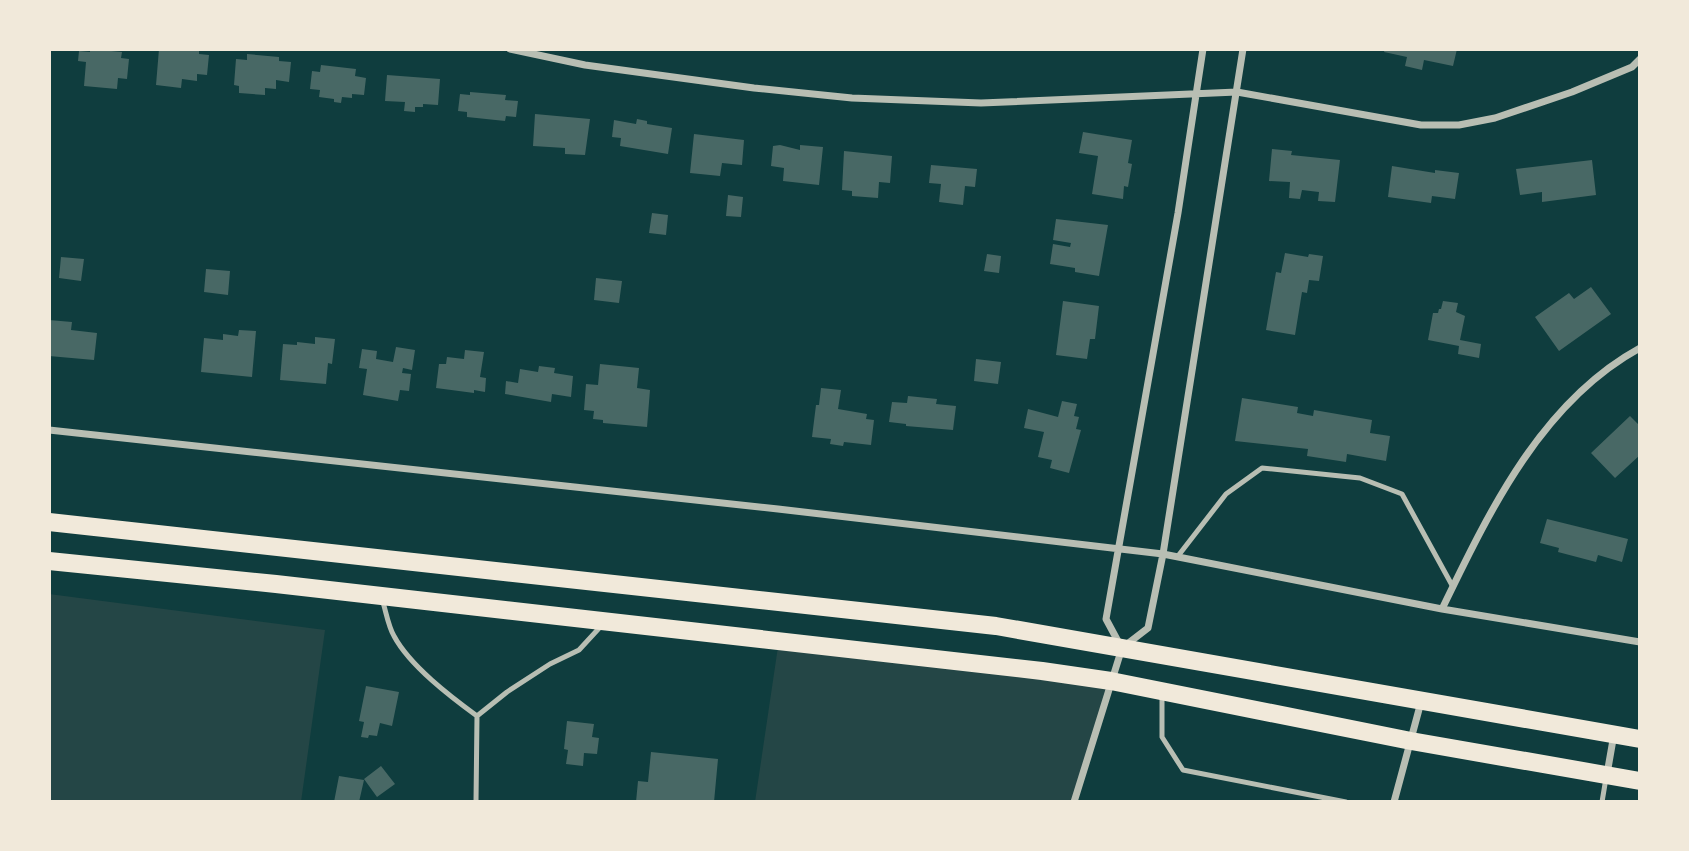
<svg xmlns="http://www.w3.org/2000/svg" width="1689" height="851" font-family="'Fira Sans',sans-serif">
<style>
.green{fill:#244646}
.building{fill:#486865}
.lines{fill:none;stroke-linecap:round;stroke-linejoin:round}
.service{stroke:#b8beb3;stroke-width:5}
.minor{stroke:#b8beb3;stroke-width:7}
.primary{stroke:#f1e9da;stroke-width:18}
</style>
<rect width="100%" height="100%" fill="#0f3d3e"/>
<path class="green" d="M49,594L325,630L301,802H49Z
M779,640L1111,681L1074,802H755Z"/>
<path class="building" d="M90,49L122,52L121,58L129,59L127,79L118,78L117,89L84,86L86,62L78,61L79,51L90,52Z
M159,49L199,50V54L209,55L207,75L197,74V81L182,79L181,88L156,85Z
M1385,49H1457L1453,66L1424,60L1422,70L1405,66L1407,57L1384,52Z
M247,54L279,57V61L291,62L289,82L276,80V89L265,88V95L239,93V86L234,85L236,59L247,60Z
M321,65L356,69L355,76L366,78L364,95L352,94V98L342,97L341,103L334,102V99L319,97L320,90L310,89L312,71L320,72Z
M387,75L440,79L438,105L423,104V107H415V112L404,111L405,102L385,101Z
M470,92L506,95L505,100L518,101L516,117L506,116L505,121L467,117V112L458,111L460,94L470,95Z
M535,114L590,119L585,155L565,154V148L533,146Z
M637,119L647,121V124L672,128L668,154L620,146L621,138L612,137L614,120L636,124Z
M1083,132L1132,140L1128,163L1132,164L1128,187L1124,186L1123,199L1092,194L1098,156L1079,153Z
M694,134L744,140L742,165L722,163L720,176L690,173Z
M780,145L800,150V145L823,147L819,185L783,181L784,168L771,166L773,146Z
M1272,149L1292,151L1291,155L1340,160L1335,202L1318,201L1319,192L1302,190L1300,199L1289,198L1290,182L1269,181Z
M844,151L892,156L890,183L879,182L878,198L852,196V191L842,190Z
M1592,160L1596,195L1542,202V192L1520,195L1516,169Z
M931,165L977,169L975,187L965,186L963,205L939,202L941,184L929,183Z
M1392,166L1435,173V170L1459,173L1455,199L1432,196L1431,203L1388,197Z
M728,195L743,197L741,217L726,216Z
M652,213L668,215L666,235L649,233Z
M1056,219L1108,225L1099,276L1075,272V268L1050,264L1053,244L1070,247L1071,243L1053,240Z
M1285,253L1308,257L1309,254L1323,256L1319,281L1309,280L1307,293L1302,292L1295,335L1266,330L1276,272L1281,273Z
M987,254L1001,256L999,273L984,271Z
M61,257L84,259L81,281L59,278Z
M206,269L230,271L228,295L204,292Z
M596,278L622,281L619,303L594,300Z
M1591,287L1611,314L1559,351L1535,317L1569,293L1574,299Z
M1063,301L1099,306L1095,339H1090L1087,359L1056,355Z
M1443,301L1458,303L1456,312L1465,316L1460,340L1481,344L1479,358L1458,354L1459,346L1428,340L1433,313H1438L1439,309H1441Z
M49,320L72,322L71,330L97,333L94,360L49,356Z
M239,330L256,331L252,377L201,372L204,338L223,340V334L238,336Z
M315,337L335,339L332,364L328,363L326,384L280,380L283,344L297,345V342L315,344Z
M396,347L415,350L412,370L403,368L402,373L411,374L409,391L400,390L398,401L363,395L367,369L359,368L362,349L377,351L376,359L393,362Z
M465,350L484,352L480,377L486,378L485,392L474,390V393L436,388L439,364H446L447,357L464,359Z
M976,359L1001,362L998,384L974,381Z
M600,364L639,368L637,388L650,390L647,427L603,423V420L593,419L594,411L584,410L586,384L598,385Z
M539,366L555,368L554,373L573,376L571,397L552,394L551,402L505,394L506,381L518,383L520,369L538,372Z
M821,388L841,390L838,409L867,414L866,419L874,420L871,445L844,442L843,446L830,444L831,439L812,437L816,405H819Z
M908,396L937,399L936,404L956,406L953,430L906,426V424L889,422L892,402L907,403Z
M1242,398L1298,407L1297,413L1313,416L1314,410L1372,420L1370,433L1390,436L1386,461L1347,454L1346,462L1307,456L1308,449L1235,441Z
M1062,401L1077,404L1074,416L1079,417L1076,429L1081,430L1069,473L1050,468L1052,460L1038,457L1044,432L1024,428L1028,409L1058,417Z
M1630,416L1640,426V455L1615,478L1591,453Z
M1547,519L1628,539L1622,562L1598,555L1596,562L1558,552L1559,548L1540,543Z
M366,686L399,692L392,726L380,723L377,736L369,735L368,738L361,737L364,722L359,721Z
M567,721L594,724L592,737L599,738L597,754L584,753L583,766L566,764L568,750L564,749Z
M651,752L718,759L714,802H636L638,781L648,782Z
M381,766L395,784L377,797L364,779Z
M339,776L364,780L359,802H334Z"/>
<g class="lines">
<path class="service" d="M1178,556L1226,494L1262,468L1360,478L1402,494L1453,587
M382,599C386,611 388,626 394,636C410,666 451,697 477,716
M1162,694V737L1183,770L1346,802
M476,802L477,716L507,692L550,664L579,650L602,625
M1602,802L1606,778"/>
<path class="minor" d="M510,49L585,65L754,88L852,98L981,103L1237,92L1421,125H1459L1495,118L1572,92L1632,67L1640,59
M49,430L778,509L1163,554L1442,609L1640,642
M1442,609C1489,512 1541,402 1640,348
M1120,645L1106,619L1178,213L1203,49
M1607,774L1614,734
M1074,802L1122,648L1148,628L1163,554L1243,49
M1394,802L1421,702"/>
<path class="primary" d="M49,522L996,626L1640,739
M49,561L276,584L1042,671L1111,681L1411,741L1640,781"/>
</g>
<rect width="1689" height="851" fill="none" stroke="#f1e9da" stroke-width="102"/>
</svg>
